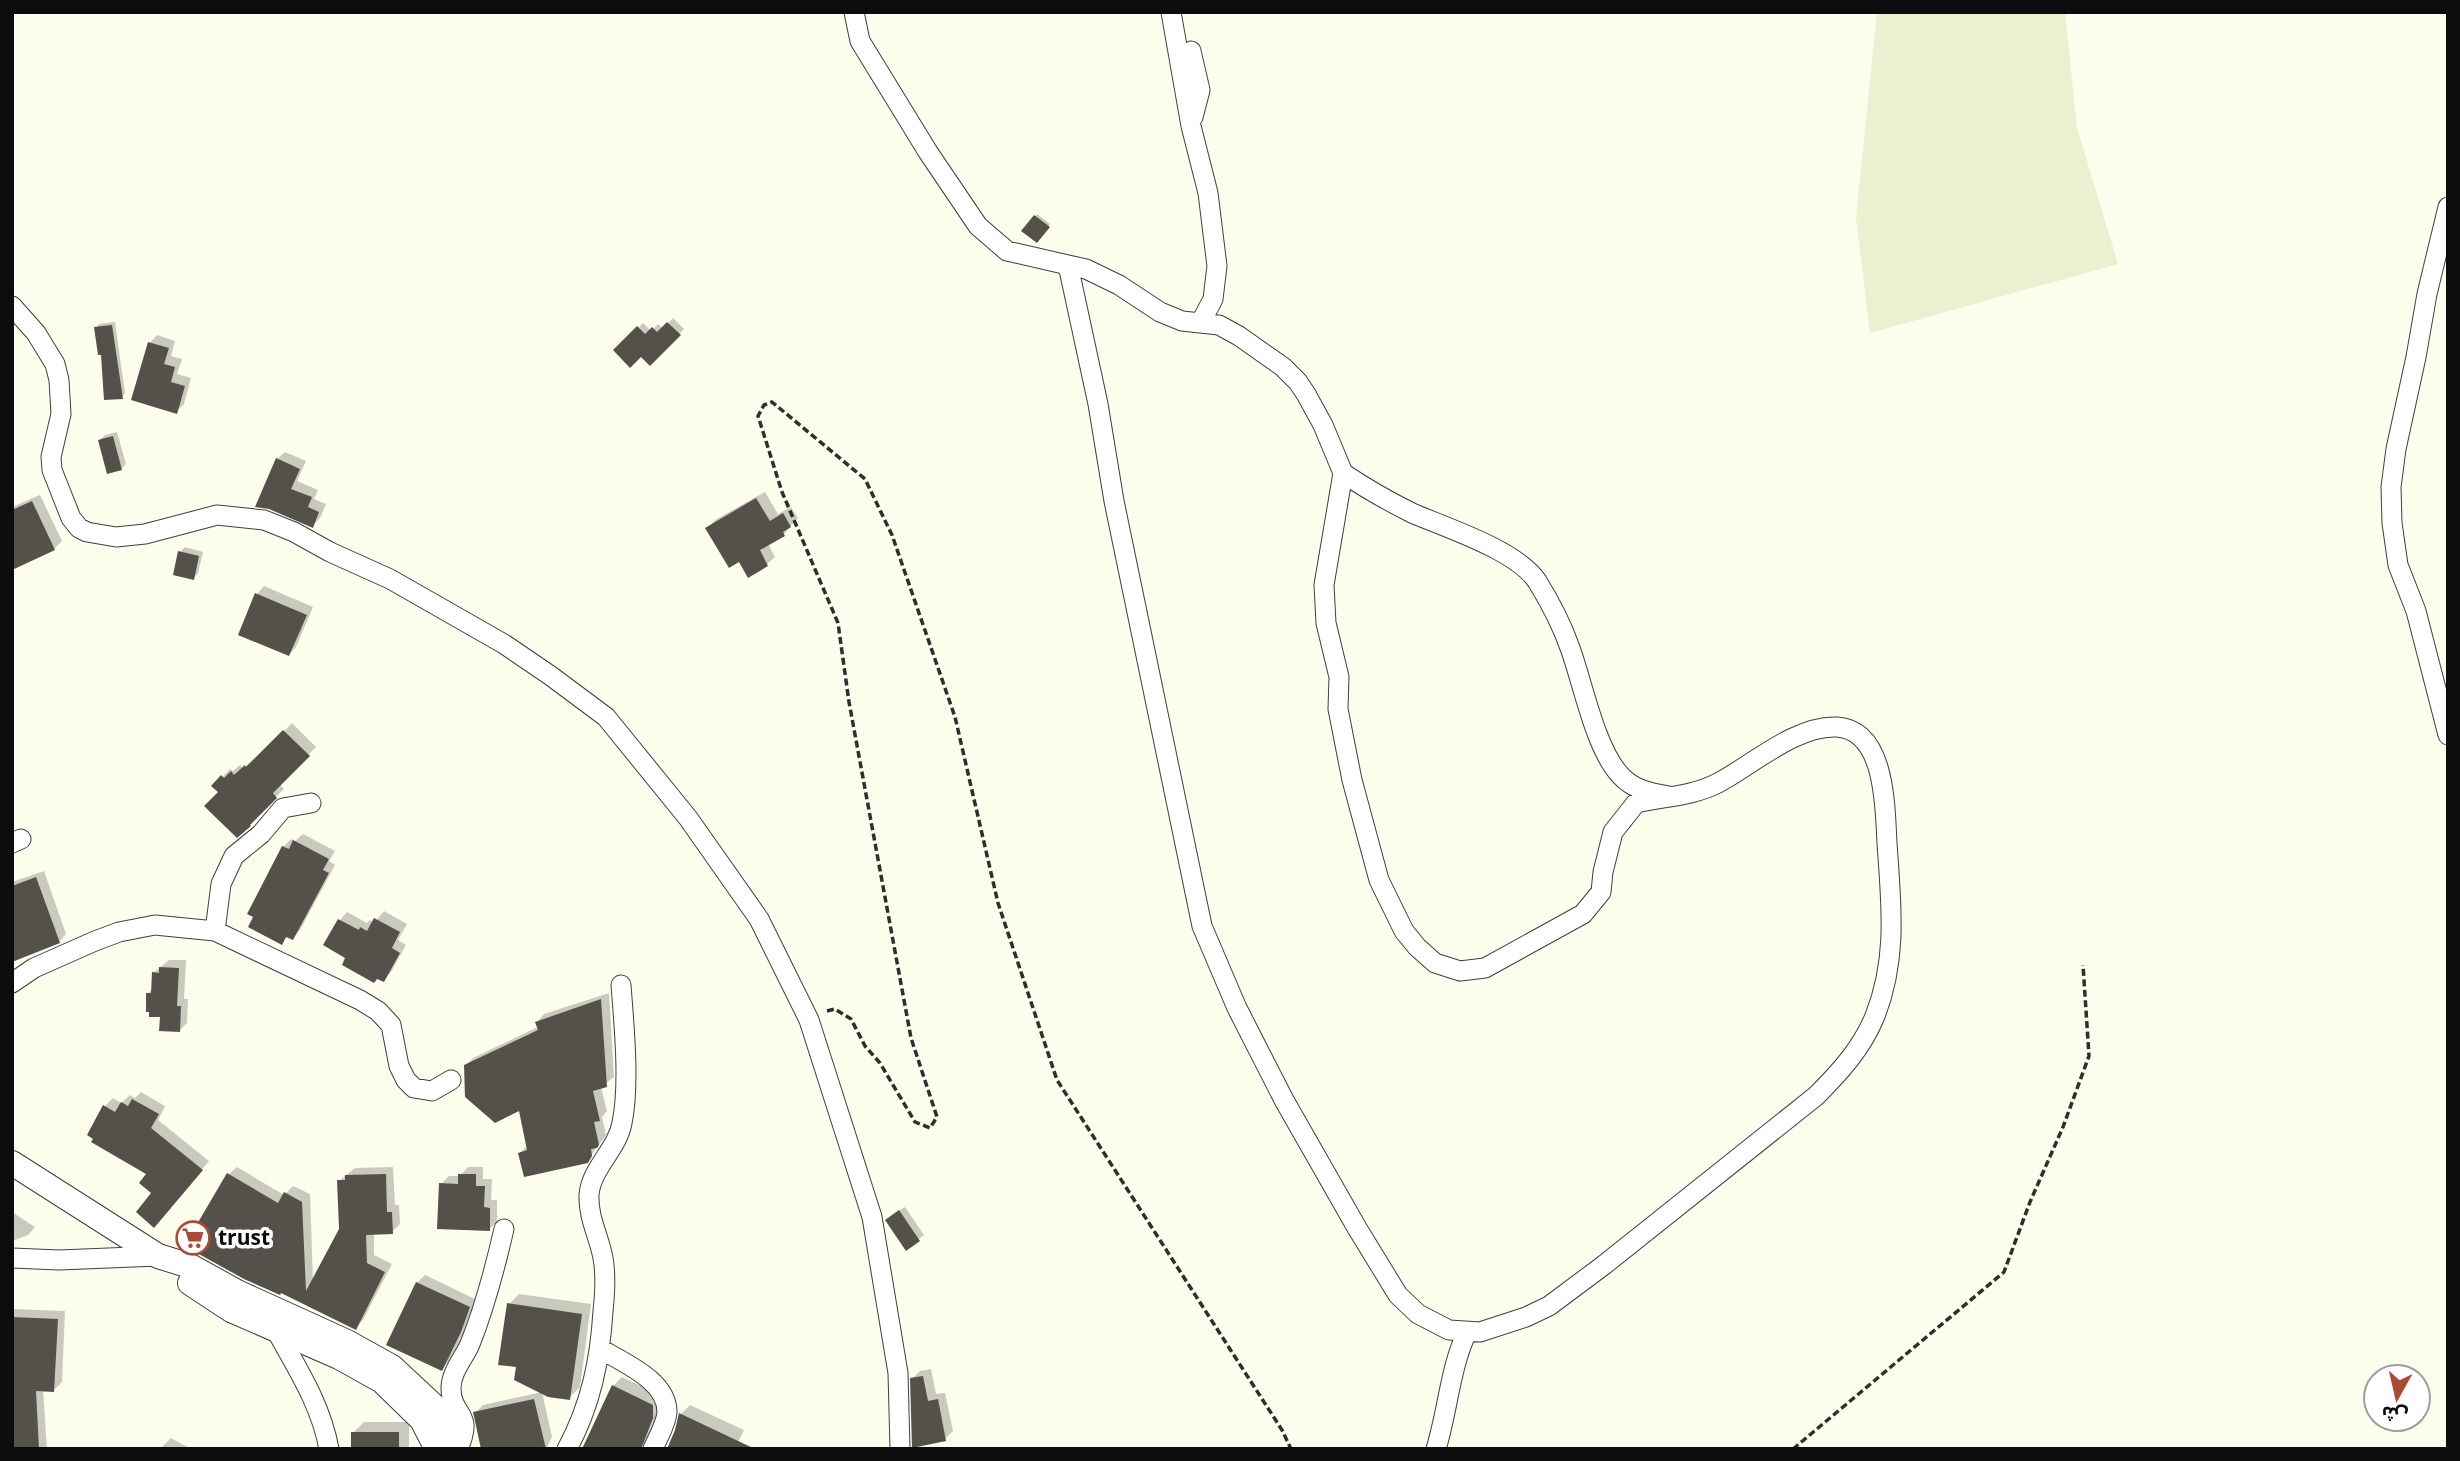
<svg xmlns="http://www.w3.org/2000/svg" width="2460" height="1461" font-family="Georgia,'Noto Sans Arabic',serif">
<style>
.farmland{fill:#ecf0d0}
.shadow{fill:#0003}
.building{fill:#54504a}
.lines{fill:none;stroke-linecap:round;stroke-linejoin:round}
.minor-casing{stroke:#3f3f3f;stroke-width:21}
.tertiary-casing{stroke:#3f3f3f;stroke-width:26}
.path{stroke:#2e2e2e;stroke-width:3.5;stroke-dasharray:7 3.5;stroke-linecap:butt}
.minor{stroke:#fff;stroke-width:19}
.tertiary{stroke:#fff;stroke-width:24}
.labels{text-anchor:middle;dominant-baseline:central;stroke-width:7;stroke-linejoin:round;paint-order:stroke}
.poi-label{font-size:21px;font-weight:bold;fill:#0c0c0c;stroke:#fff;text-anchor:start}
</style>
<rect width="100%" height="100%" fill="#fcfded"/>
<path class="farmland" d="M1877,12H2065L2077,128L2118,264L1870,333L1856,218Z"/>
<path class="shadow" d="M1037,214L1050,224L1037,241L1024,230Z
M673,318L684,329L650,364L641,354L616,350L643,323L651,331L658,324L663,329Z
M115,322L125,393L122,397L102,353L96,328L99,324Z
M157,335L175,341L171,356L182,359L177,374L191,378L184,404L176,412L150,343Z
M117,432L126,464L121,469L100,440L105,435Z
M285,452L306,461L297,481L318,490L314,499L326,504L320,518L312,526L269,507L277,459Z
M765,492L778,514L791,507L798,518L784,534L768,544L775,557L767,564L749,575L740,560L708,528L715,520Z
M40,495L62,541L54,549L12,565V507Z
M185,547L203,552L198,573L193,578L180,552Z
M264,586L313,607L296,647L289,654L257,594Z
M292,723L316,747L279,784L284,789L256,816L214,786L230,769L233,771L240,765L243,769L253,759L255,761Z
M303,834L335,851L329,861L335,865L300,930L292,938L288,936L281,942L283,847L291,839L295,841Z
M44,871L66,934L59,942L12,955V882Z
M384,911L407,924L398,940L406,945L391,972L384,980L325,945L340,920L347,912L367,923L370,920L374,923Z
M169,960H186L184,999H188L187,1023L179,1031L162,1016L148,993L153,989V973Z
M609,993L614,1077L601,1087L607,1111L602,1117L606,1135L587,1161L520,1153L528,1145L520,1109L465,1066L473,1058L538,1027L537,1022L544,1014Z
M141,1092L165,1106L158,1120L209,1161L162,1218L149,1173L105,1106L113,1098L121,1103L130,1095L135,1098Z
M237,1167L284,1195L293,1186L310,1194L313,1281L341,1229L339,1181L355,1168L393,1167L395,1205H399L400,1224L392,1232L374,1233V1255L392,1264L363,1320L355,1328L281,1291L229,1174Z
M468,1167H483V1179H492L491,1200H497V1222L489,1229L441,1184L449,1176H460Z
M905,1207L924,1235L907,1248L892,1215Z
M12,1212L35,1227L28,1235L12,1241Z
M425,1275L477,1300L469,1323L449,1361L442,1369L417,1283Z
M519,1294L591,1304L580,1387L569,1398L509,1304Z
M12,1309L65,1311L62,1382L54,1390L43,1389L47,1449H12Z
M931,1369L936,1394L945,1393L953,1431L945,1439L912,1379L920,1371Z
M622,1377L662,1396L655,1449H584L613,1386Z
M542,1392L552,1437L546,1449H483L475,1413L483,1405Z
M690,1405L744,1430L735,1449L681,1414Z
M364,1422H409V1449H353V1433Z
M171,1438L191,1449H160Z"/>
<path class="building" d="M1034,215L1050,227L1037,243L1021,231Z
M667,322L681,335L650,366L641,357L630,368L613,350L637,326L645,334L652,327L657,332Z
M112,325L123,399L104,400L101,355H98L94,327Z
M148,342L169,348L164,364L175,367L171,382L185,386L177,414L131,400Z
M113,436L122,470L107,474L98,440Z
M276,458L300,469L291,489L312,497L308,507L319,512L313,528L269,509L255,507Z
M756,498L770,521L783,513L791,527L783,532L785,536L760,550L768,566L748,578L739,562L729,568L705,528Z
M32,501L55,550L12,570V510Z
M178,551L199,556L194,580L173,575Z
M255,593L307,615L289,656L238,635Z
M283,730L310,756L273,793L277,798L250,825L251,826L237,838L204,806L218,792L211,786L221,775L224,778L231,771L234,775L245,765L246,767Z
M293,840L329,859L323,870L329,873L293,940L286,937L282,945L248,927L253,917L247,914L282,846L289,849Z
M36,877L60,943L12,962V886Z
M374,918L400,932L392,948L400,953L384,982L377,979L374,983L342,965L345,958L323,945L338,919L359,930L360,927L367,931Z
M159,967L179,968L177,1006H181L180,1032L159,1031L160,1017H149V1012H146V993H151L152,972L159,973Z
M601,999L607,1087L593,1091L600,1121L594,1122L599,1145L597,1148L591,1149L592,1156L588,1163L524,1177L518,1153L527,1150L519,1111L495,1123L465,1097L464,1065L538,1030L535,1022Z
M132,1099L159,1114L151,1128L203,1170L154,1228L136,1212L151,1193L139,1183L146,1174L91,1142L93,1139L87,1135L103,1105L115,1112L121,1102L128,1106Z
M227,1173L278,1203L284,1192L302,1202L306,1291L339,1229L337,1180H345V1175L386,1174L387,1212H392L393,1234L366,1235L367,1263L385,1272L356,1330L281,1293L280,1295L244,1279L197,1253L183,1248Z
M458,1174H476V1186H485L484,1207L490,1208V1231L437,1229L439,1183L458,1184Z
M899,1210L920,1241L906,1251L885,1220Z
M416,1282L470,1307L461,1332L442,1371L386,1345Z
M507,1303L582,1314L570,1400L548,1397L514,1380L516,1367L498,1365Z
M12,1317L58,1319L54,1392L36,1391L39,1449H12Z
M923,1376L928,1401L938,1399L946,1441L912,1448L910,1378Z
M612,1385L653,1405V1418L641,1449H582Z
M534,1399L546,1449H481L473,1412Z
M679,1413L755,1449H667L675,1430Z
M351,1432H399V1449H351Z"/>
<g class="lines">
<defs>
<path id="minor" d="M854,12L860,41L928,152L978,226L1007,251L1068,265
M1171,12L1191,126L1208,193L1217,266L1213,299L1201,322
M1191,51L1200,90L1193,117
M2448,207L2427,294L2416,357L2396,449L2391,487L2392,523L2398,565L2416,611L2448,735
M12,306L36,333L55,364L59,380L61,414L51,457L52,470L71,518L79,528L87,532L116,537L145,534L217,515L264,520L294,532L330,552L390,579L504,644L551,676L606,717L688,818L759,919L809,1020L872,1217L898,1373L900,1449
M1343,473L1323,425L1306,394L1298,382L1283,367L1239,336L1219,325L1182,321L1160,312L1119,285L1086,269L1068,265L1098,404L1114,501L1202,926L1237,1008L1284,1100L1357,1228L1398,1295L1418,1314L1449,1330L1480,1332L1526,1317L1549,1306L1604,1265L1816,1096C1840,1072 1862,1048 1875,1016C1898,958 1891,903 1887,843C1885,808 1886,730 1837,727C1796,725 1752,765 1718,783C1693,796 1663,797 1636,803L1613,832L1603,872L1601,892L1583,914L1485,968L1460,971L1435,963L1417,947L1404,931L1379,880L1352,780L1338,709L1339,677L1326,623L1324,585L1343,473C1365,488 1388,501 1412,513C1447,528 1516,550 1537,581C1550,602 1562,625 1570,648C1583,683 1595,749 1621,776C1634,790 1651,793 1669,796
M12,843L21,839
M215,931L221,884L234,856L261,834L283,808L311,803
M12,983L34,968L95,941L119,932L155,925L215,931L360,1000L378,1011L391,1025L399,1066L406,1080L414,1088L432,1091L451,1080
M12,1258L59,1260L158,1256
M277,1332C298,1370 321,1405 329,1449
M601,1349C623,1363 667,1380 667,1412C666,1425 658,1437 653,1449
M458,1449C475,1411 451,1417 451,1388C451,1372 464,1358 470,1344C485,1307 495,1268 504,1229
M567,1449C591,1405 600,1360 603,1311C605,1293 606,1275 603,1258C599,1236 588,1218 589,1195C591,1168 617,1150 622,1123C630,1084 624,1025 621,985
M1436,1449C1448,1410 1450,1368 1467,1332"/>
<path id="tertiary" d="M12,1163L158,1256L190,1266L237,1292L347,1342L392,1367L437,1409L457,1449
M190,1283L231,1310L339,1357L382,1381L422,1420L437,1449"/>
</defs>
<use href="#minor" class="minor-casing"/>
<use href="#tertiary" class="tertiary-casing"/>
<path class="path" d="M827,1011L835,1009L851,1019L865,1046L880,1063L915,1122L930,1128L937,1117L911,1038L849,702L838,623L782,492L758,416L764,405L772,402L865,479L892,535L955,717L998,903L1057,1080L1282,1430L1291,1449
M1793,1449L2004,1272L2030,1202L2063,1127L2089,1056L2083,965"/>
<use href="#minor" class="minor"/>
<use href="#tertiary" class="tertiary"/>
</g>
<defs>
<symbol id="supermarket-ring" viewBox="-11 -11 22 22"><circle r="9.5" fill="#fff" stroke="#ad4a33" stroke-width="1.5"/><path d="M-6-5.5h2.5l.6 2H6L4.5 2H-2.5L-4.4-4H-6ZM-1.5 3.2a1.3 1.3 0 1 0 .1 0ZM3 3.2a1.3 1.3 0 1 0 .1 0Z" fill="#ad4a33"/></symbol>
</defs>
<g fill-rule="evenodd">
<use href="#supermarket-ring" x="174" y="1219" width="38" height="38"/>
</g>
<g class="labels">
<g class="poi-label">
<text x="218" y="1238">trust</text>
</g>
</g>
<rect width="2460" height="1461" fill="none" stroke="#0c0c0c" stroke-width="28"/>
<g transform="translate(2397 1398) rotate(188)"><circle r="33" fill="#ffffff" stroke="#9e9e9e" stroke-width="2"/>
<path d="M0-5L12 26L0 18L-12 26Z" fill="#ad4a33"/>
<text y="-10" font-size="19" font-weight="bold" text-anchor="middle" fill="#0c0c0c">ش</text>
</g>
</svg>
